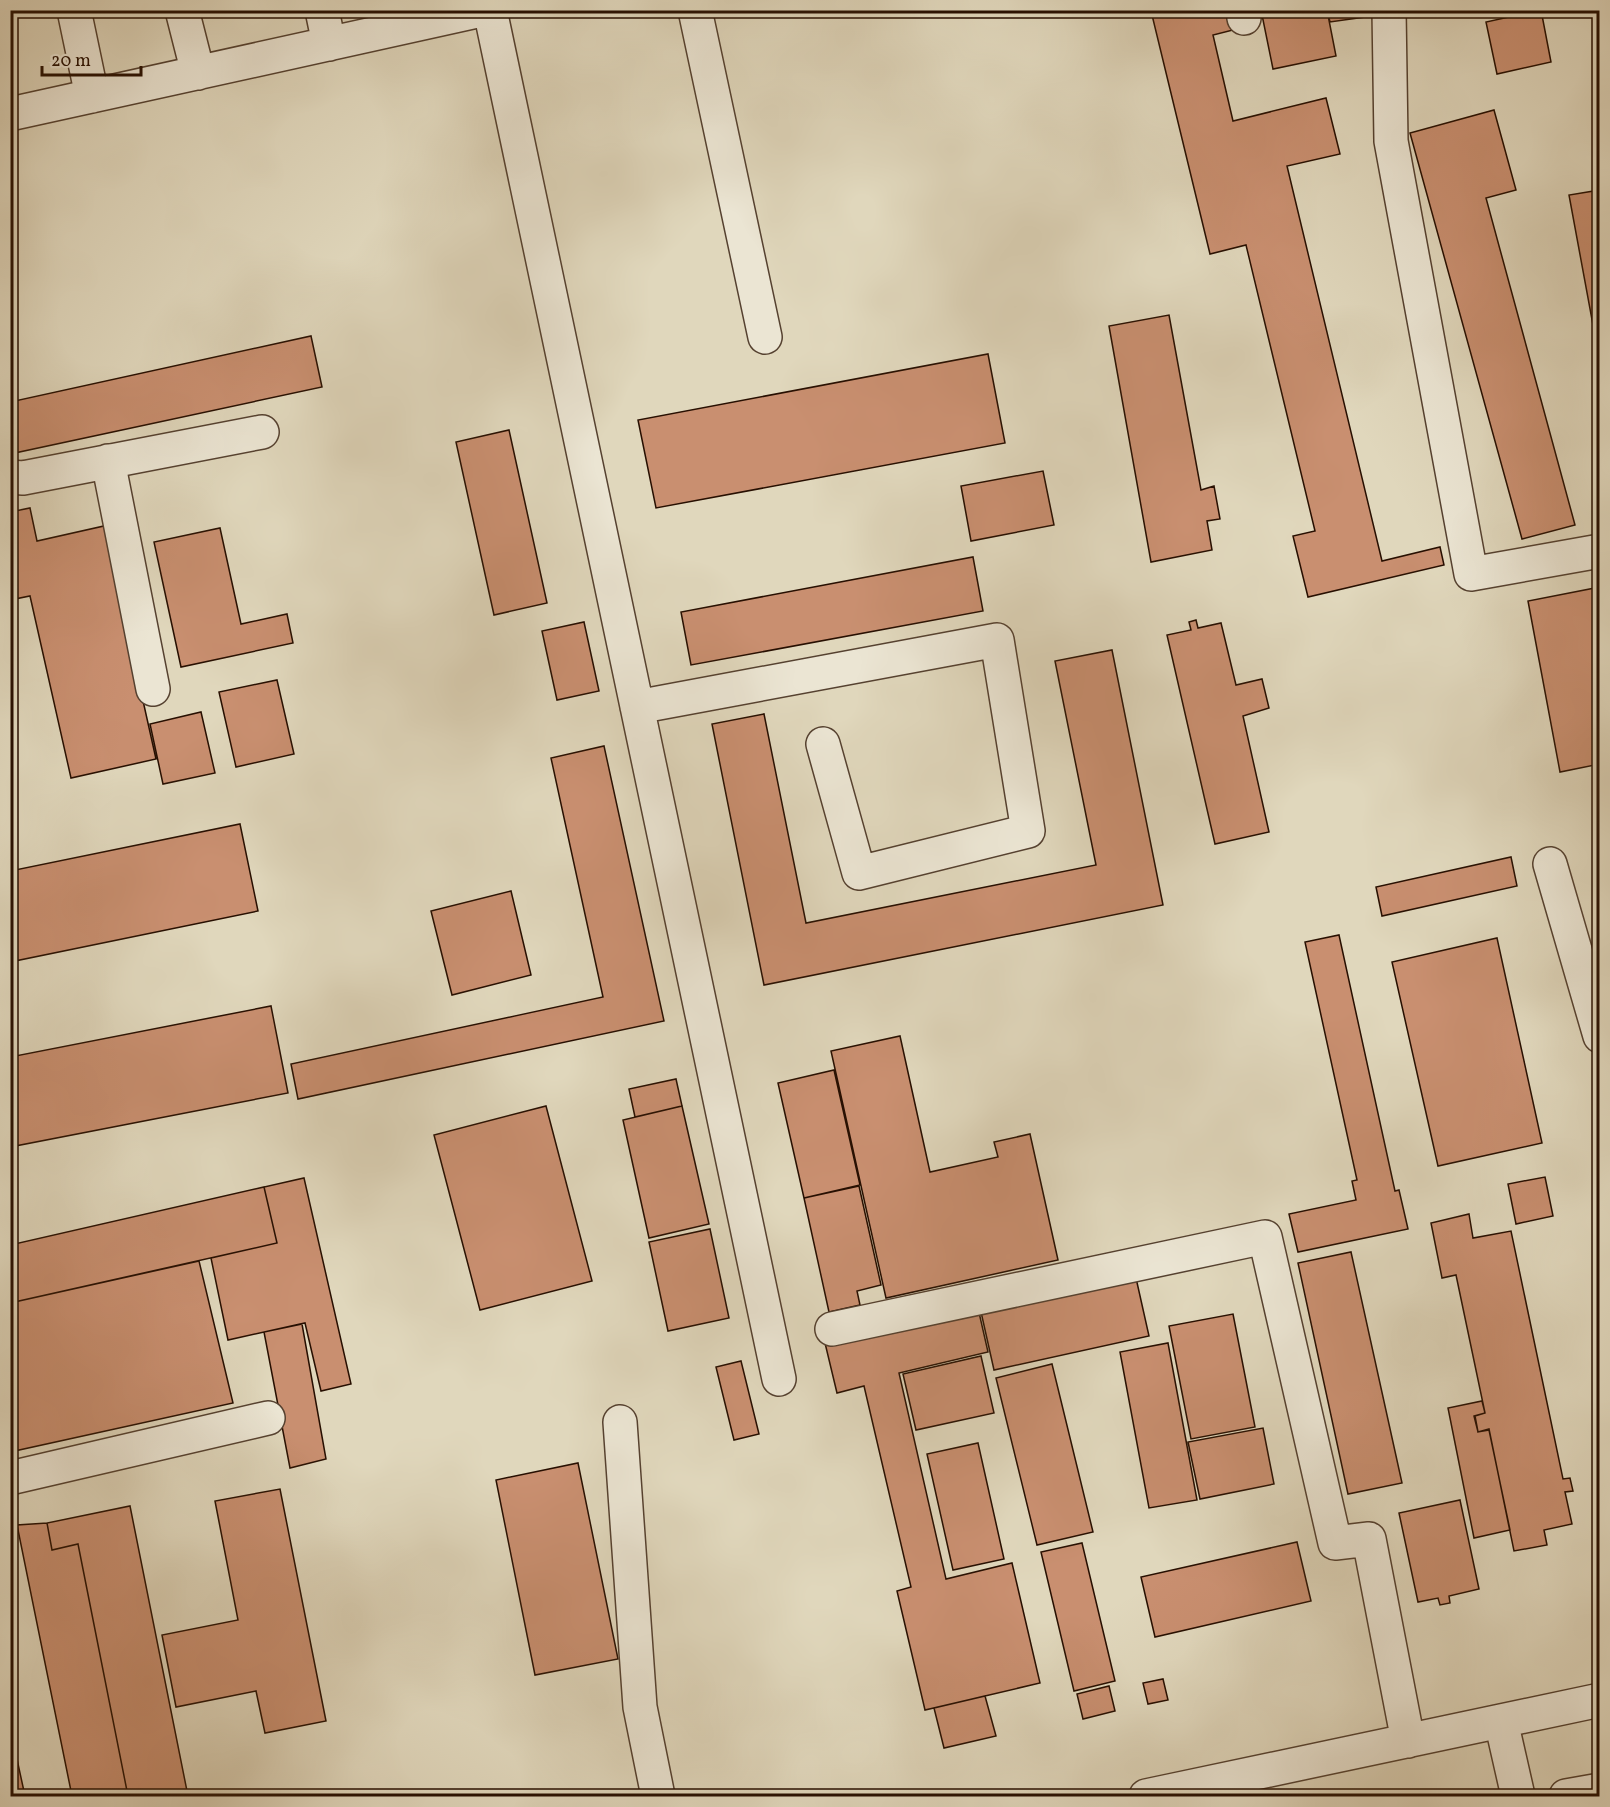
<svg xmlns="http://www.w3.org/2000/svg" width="1610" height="1807" font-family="Vollkorn,serif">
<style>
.building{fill:#c98f70;stroke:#270f01;stroke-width:1.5}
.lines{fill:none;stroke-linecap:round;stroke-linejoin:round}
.minor-casing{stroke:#554130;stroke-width:36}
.minor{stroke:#ebe5d3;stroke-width:33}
</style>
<rect width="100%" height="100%" fill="#e0d7bc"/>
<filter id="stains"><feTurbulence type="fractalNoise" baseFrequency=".00333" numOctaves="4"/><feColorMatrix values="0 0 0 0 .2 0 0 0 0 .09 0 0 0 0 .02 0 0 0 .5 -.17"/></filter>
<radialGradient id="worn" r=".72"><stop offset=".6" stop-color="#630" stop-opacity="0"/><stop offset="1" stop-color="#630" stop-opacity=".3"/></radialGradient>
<path class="building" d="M1170,10H1228L1233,30L1213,35L1233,121L1326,98L1340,154L1287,166L1382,561L1440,547L1444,565L1308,597L1293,536L1315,531L1246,245L1210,254L1152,15Z
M1261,10H1327L1336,56L1273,69Z
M1327,10H1378L1379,15L1330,22Z
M1541,10L1551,62L1497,74L1486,22Z
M1494,110L1516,190L1486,198L1575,525L1522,539L1410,133Z
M1600,190V363L1569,195Z
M1169,315L1201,490L1214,486L1220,519L1207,521L1212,550L1151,562L1109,326Z
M311,336L322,387L10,454V402Z
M988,354L1005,443L656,508L638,420Z
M509,430L547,603L494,615L456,442Z
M1043,471L1054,525L971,541L961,486Z
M30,508L37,541L104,526L156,759L71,778L30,596L10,600V512Z
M220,528L241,624L287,614L293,643L181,667L154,542Z
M973,557L983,611L691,665L681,612Z
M1600,587V764L1560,772L1528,601Z
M1196,620L1198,628L1221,623L1236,685L1262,679L1269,708L1243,716L1269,832L1215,844L1167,635L1191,630L1189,622Z
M584,622L599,691L557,700L542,631Z
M1112,650L1163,905L764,985L712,724L764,714L806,923L1096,865L1055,661Z
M277,680L294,754L236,767L219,692Z
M201,712L215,773L163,784L150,724Z
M604,746L664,1021L298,1099L291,1064L603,997L551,758Z
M240,824L258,911L10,962V871Z
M1511,857L1517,886L1382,916L1376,887Z
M1600,864V895L1593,865Z
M511,891L531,975L452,995L431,911Z
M1339,935L1395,1191L1399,1190L1408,1229L1298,1252L1289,1214L1356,1200L1352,1181L1357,1180L1305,942Z
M1497,938L1542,1143L1438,1166L1392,962Z
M271,1006L288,1093L10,1147V1057Z
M900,1036L930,1172L998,1157L994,1142L1030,1134L1058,1260L886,1298L831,1051Z
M834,1070L860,1185L804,1198L778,1083Z
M676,1079L682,1106L635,1117L629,1089Z
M546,1106L592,1281L480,1310L434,1135Z
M682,1106L709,1224L649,1238L623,1120Z
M1545,1177L1553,1216L1516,1224L1508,1184Z
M304,1178L351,1384L321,1391L305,1323L228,1340L211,1258L277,1243L264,1187Z
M859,1186L881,1285L857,1291L860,1305L829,1312L804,1198Z
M264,1187L277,1243L10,1303V1245Z
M1469,1214L1473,1238L1511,1231L1563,1479L1570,1478L1573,1491L1565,1492L1572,1524L1544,1530L1547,1545L1514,1551L1489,1429L1478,1432L1475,1416L1485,1413L1456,1275L1442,1278L1431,1223Z
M710,1229L729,1318L668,1331L649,1242Z
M1351,1252L1402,1483L1348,1494L1298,1263Z
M199,1261L233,1403L10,1452V1303Z
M1136,1278L1149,1336L994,1370L981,1312Z
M978,1308L988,1352L899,1373L946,1579L1012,1563L1040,1683L925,1710L897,1591L911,1587L864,1386L837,1393L825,1343Z
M1233,1314L1255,1427L1191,1439L1169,1326Z
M302,1324L326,1459L290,1468L264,1332Z
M1168,1343L1197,1500L1149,1508L1120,1352Z
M981,1356L994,1413L916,1430L903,1374Z
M741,1361L759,1434L734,1440L716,1367Z
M1052,1364L1093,1532L1037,1545L996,1378Z
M1482,1401L1485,1413L1474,1416L1478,1432L1489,1430L1510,1530L1474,1538L1448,1408Z
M1263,1428L1274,1484L1200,1499L1188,1442Z
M978,1443L1004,1559L953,1570L927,1454Z
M578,1463L618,1659L535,1675L496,1480Z
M280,1489L326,1721L265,1733L256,1691L176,1707L162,1635L238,1620L215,1501Z
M1460,1500L1479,1589L1449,1596L1450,1603L1440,1605L1438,1598L1418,1602L1399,1513Z
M130,1506L188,1796H128L78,1544L52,1550L47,1523Z
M47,1523L52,1550L78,1544L128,1796H72L17,1525Z
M1297,1542L1311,1601L1155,1637L1141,1577Z
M1082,1543L1115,1681L1074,1691L1041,1552Z
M1163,1679L1168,1700L1148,1704L1143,1683Z
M1109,1686L1115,1711L1083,1719L1077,1694Z
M985,1696L996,1736L944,1748L934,1708Z
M10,1727L25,1796H10Z"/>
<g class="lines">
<defs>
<path id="minor" d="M74,10L92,96
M182,10L198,73
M322,10L329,44
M490,10L779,1379
M695,10L765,337
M1243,10L1244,18
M1389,10L1391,141L1471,574L1600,551
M10,114L482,10
M108,461L153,689
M10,477L23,478L262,432
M637,707L997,640L1028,831L859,873L823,744
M1550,864L1600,1036
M832,1329L1265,1237L1335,1543L1369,1539L1408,1741
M620,1422L640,1707L658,1796
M10,1478L268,1418
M1501,1721L1518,1796
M1146,1796L1600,1700
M1566,1796L1600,1790"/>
</defs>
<use href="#minor" class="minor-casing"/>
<use href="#minor" class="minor"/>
</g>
<rect width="1610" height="1807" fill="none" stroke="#e0d7bc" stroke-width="36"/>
<rect x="12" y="12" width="1586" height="1783" fill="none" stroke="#270f01" stroke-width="3"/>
<rect x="18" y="18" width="1574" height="1771" fill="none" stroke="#270f01" stroke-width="1.5"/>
<path d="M42 66v9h99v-9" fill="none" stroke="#270f01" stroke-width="3"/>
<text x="51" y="66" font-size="18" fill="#270f01" stroke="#ebe5d3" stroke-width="4.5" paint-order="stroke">20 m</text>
<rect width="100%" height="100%" filter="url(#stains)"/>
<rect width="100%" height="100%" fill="url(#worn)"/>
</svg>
